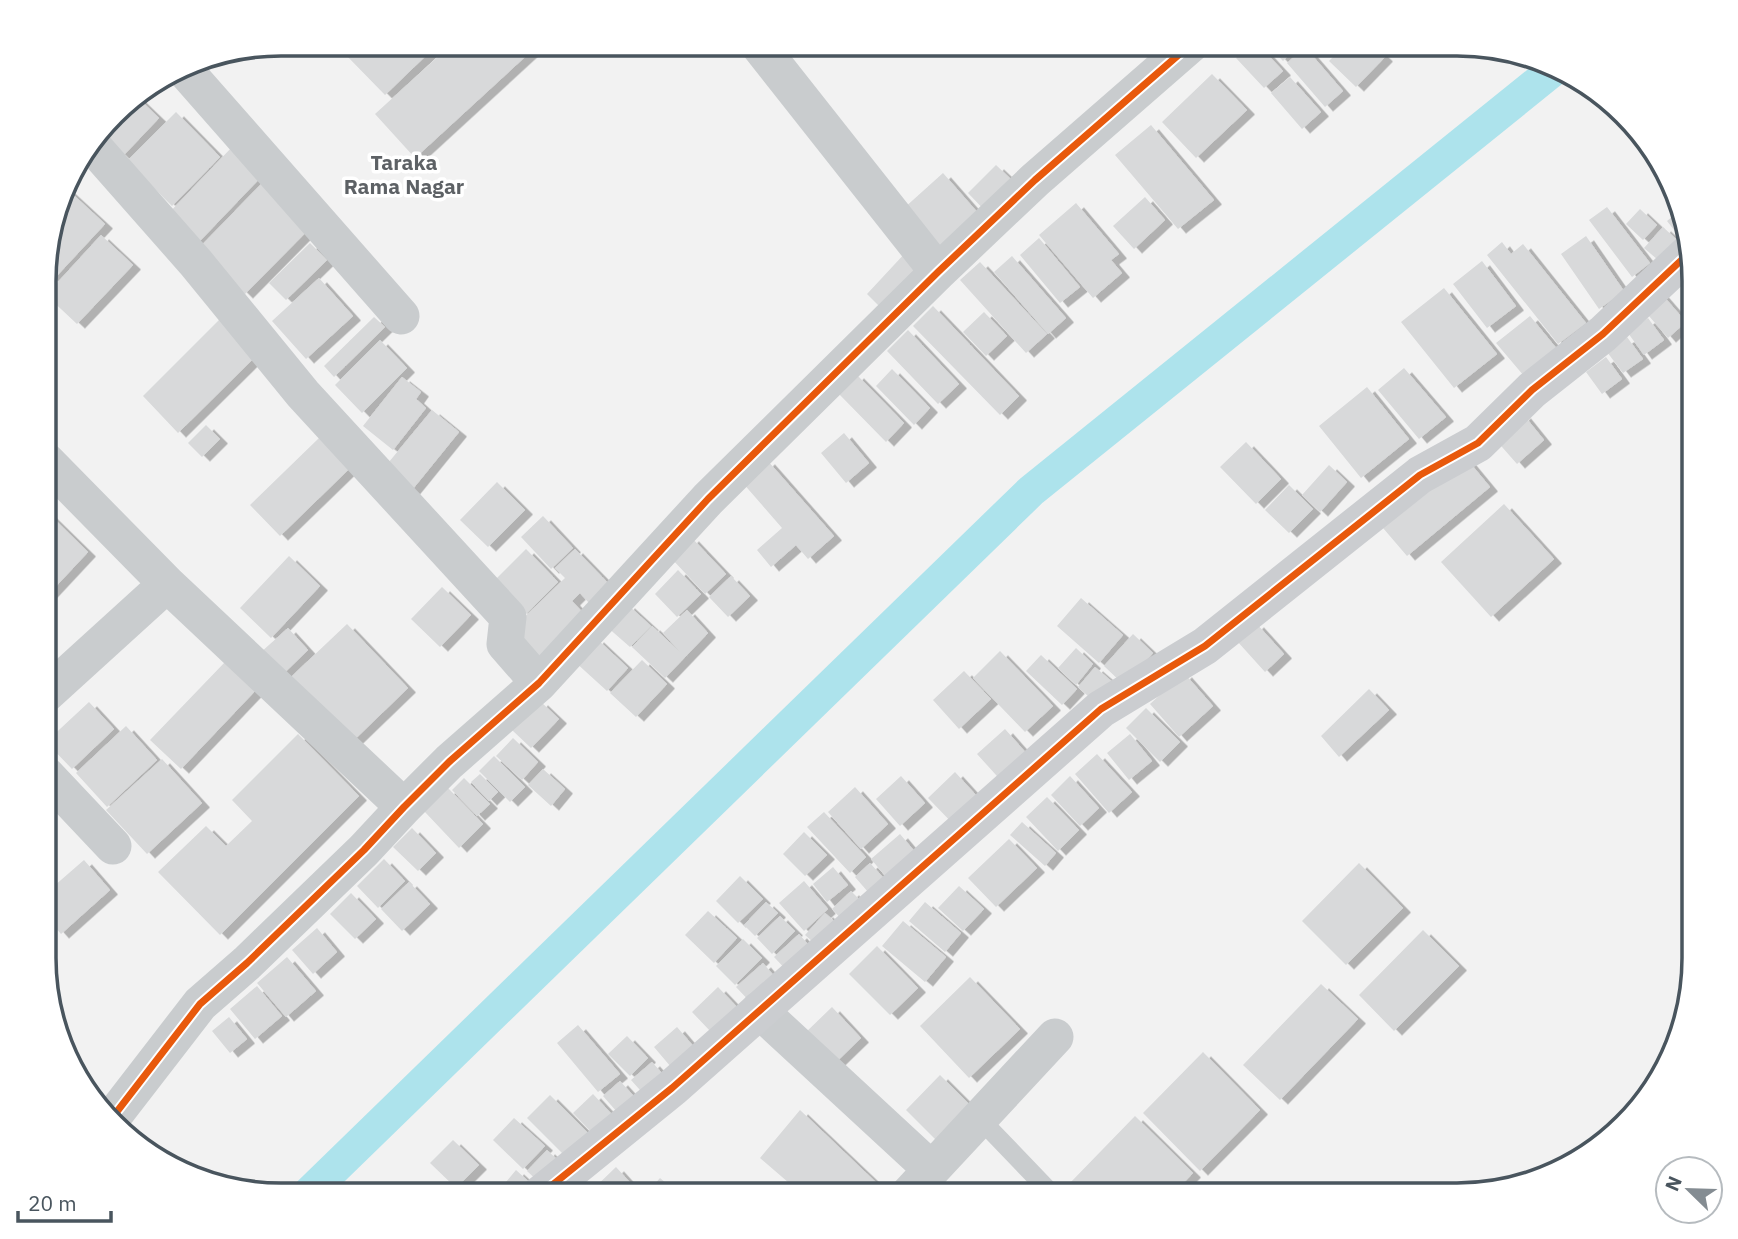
<svg xmlns="http://www.w3.org/2000/svg" width="1738" height="1239" font-family="'IBM Plex Sans',sans-serif">
<style>
.lines{fill:none;stroke-linecap:round;stroke-linejoin:round}
.canal{stroke:#ade3ec;stroke-width:33}
.building{fill:#d8d9da;filter:url(#shadow)}
.lane{stroke:#c9ccce;stroke-width:19}
.street{stroke:#c9ccce;stroke-width:37}
.secondary{stroke:#cbcdd0;stroke-width:38}
.cycleway-casing{stroke:#fff;stroke-width:11}
.cycleway{stroke:#e8590c;stroke-width:7}
.labels{text-anchor:middle;dominant-baseline:central;stroke-width:7;stroke-linejoin:round;paint-order:stroke}
.neighbourhood-label{font-size:21px;font-weight:bold;fill:#5d6165;stroke:#fff}
.rim{fill:none;stroke:#49555e;stroke-width:3.5}
</style>
<defs>
<filter id="shadow"><feDropShadow dx="8" dy="4.5" stdDeviation="0" flood-color="#0004"/></filter>
</defs>
<rect width="100%" height="100%" fill="#f2f2f2"/>
<g class="lines">
<path class="canal" d="M307,1195L1031,491L1557,67"/>
</g>
<path class="building" d="M356,44H438L385,95L345,54Z
M452,44H539L415,158L375,114Z
M1251,44H1258L1283,71L1264,88L1236,58Z
M1267,44H1300L1283,61Z
M1312,44H1328L1320,52Z
M1346,44H1371L1385,57L1356,87L1329,61Z
M1305,47L1343,91L1325,107L1287,63Z
M1212,74L1247,110L1196,158L1162,122Z
M1290,77L1321,112L1302,129L1271,93Z
M136,96L159,118L123,156L101,134L124,103Z
M176,112L220,157L172,206L127,161Z
M1151,125L1214,200L1178,229L1115,155Z
M233,146L263,175L197,244L167,215Z
M1658,162L1670,176L1675,196L1650,170Z
M996,165L1019,187L991,217L968,193Z
M943,173L985,221L944,256L903,209Z
M266,179L313,225L245,294L199,248Z
M65,187L105,224L53,280L46,273V251Z
M1145,197L1165,220L1134,249L1113,226Z
M1076,203L1119,254L1111,260L1122,273L1093,298L1039,235Z
M1607,207L1650,263L1632,277L1589,220Z
M1640,209L1657,225L1643,240L1626,224Z
M1679,211L1684,230L1678,235L1667,221Z
M1663,227L1677,240L1658,260L1644,248Z
M101,235L133,265L77,324L46,295Z
M1586,236L1624,291L1599,309L1561,254Z
M1039,238L1080,287L1060,303L1020,255Z
M1502,242L1511,254L1523,244L1586,323L1558,344L1487,255Z
M310,243L327,260L286,300L269,283Z
M907,251L929,273L889,316L867,294Z
M1012,256L1066,318L1048,334L994,272Z
M1482,261L1516,306L1487,328L1453,284Z
M980,262L1047,334L1026,353L960,280Z
M319,278L353,316L306,359L272,321Z
M1444,288L1497,354L1454,388L1401,322Z
M1660,292L1686,322L1668,338L1642,308Z
M933,306L1019,396L1000,415L913,326Z
M984,312L1007,336L986,356L963,332Z
M1530,316L1557,349L1524,376L1496,343Z
M374,317L385,327L334,377L324,366Z
M1648,318L1664,340L1644,355L1628,333Z
M220,319L256,356L178,433L143,396Z
M908,330L959,384L938,404L887,351Z
M1627,337L1643,359L1623,373L1607,352Z
M380,340L407,368L362,413L335,385Z
M1606,357L1622,379L1602,394L1586,372Z
M1404,368L1446,417L1419,439L1378,390Z
M892,369L930,408L914,425L876,386Z
M856,374L904,423L886,442L838,393Z
M402,377L421,392L416,399L426,408L393,450L363,426Z
M1367,387L1409,439L1361,478L1319,426Z
M432,410L459,432L412,490L384,468Z
M1523,414L1544,440L1517,464L1495,439Z
M206,425L220,439L202,457L188,443Z
M844,433L869,463L846,483L821,453Z
M319,438L349,469L280,536L250,505Z
M1246,442L1281,479L1256,504L1220,467Z
M1466,458L1490,487L1407,556L1383,528Z
M767,460L834,536L808,559L796,545L771,567L757,550L782,528L742,482Z
M1329,465L1347,482L1320,512L1302,495Z
M497,482L525,510L488,547L460,520Z
M1289,485L1313,509L1289,533L1265,510Z
M1504,504L1554,559L1491,617L1441,562Z
M46,511L88,552L46,597Z
M543,516L573,548L551,569L521,537Z
M691,537L726,574L705,594L670,557Z
M526,549L558,582L525,615L493,582Z
M575,549L609,584L589,603L580,593L572,601L585,615L539,660L511,630L565,578L555,568Z
M289,556L320,586L271,638L240,608Z
M678,570L701,594L677,617L655,594Z
M731,576L750,596L728,617L709,597Z
M442,587L471,615L440,647L411,619Z
M1081,598L1123,635L1099,663L1057,626Z
M627,604L651,626L630,647L606,626Z
M687,610L708,633L665,678L632,647L652,626L680,652L663,633Z
M1256,623L1284,654L1265,672L1237,641Z
M347,624L408,688L352,742L290,678Z
M288,628L308,650L281,676L260,653Z
M1133,634L1153,653L1124,685L1104,666Z
M596,638L628,668L607,691L574,661Z
M1076,648L1093,664L1076,685L1058,668Z
M1000,651L1053,706L1025,732L973,678Z
M1041,655L1077,689L1062,705L1026,671Z
M642,660L667,684L636,717L610,693Z
M225,662L255,691L181,769L150,740Z
M1095,667L1116,685L1098,705L1078,687Z
M964,671L991,699L959,729L933,700Z
M1184,673L1213,706L1179,737L1150,704Z
M1369,689L1389,710L1339,757L1321,736Z
M540,701L559,719L531,748L512,730Z
M89,702L114,729L72,769L46,742Z
M1146,708L1180,742L1160,762L1126,728Z
M126,726L157,760L107,807L76,773Z
M1005,729L1034,762L1006,786L977,754Z
M298,734L359,796L220,935L158,872L206,826L226,846L252,821L232,800Z
M1130,734L1152,761L1129,780L1107,753Z
M513,738L538,762L522,780L496,756Z
M1097,754L1132,792L1109,813L1075,774Z
M494,756L525,787L510,802L479,771Z
M162,759L202,803L147,854L106,810Z
M543,769L565,789L551,806L528,785Z
M955,772L985,805L959,830L928,798Z
M480,774L498,792L489,801L471,782Z
M901,776L925,803L900,826L876,799Z
M1070,776L1099,808L1080,826L1051,795Z
M464,778L490,804L477,816L452,790Z
M855,787L888,824L861,849L828,812Z
M448,788L483,824L459,848L424,811Z
M1047,797L1079,830L1058,851L1026,817Z
M824,812L866,857L850,873L807,827Z
M1022,822L1056,853L1045,866L1010,835Z
M412,828L436,853L418,871L393,847Z
M804,832L827,855L805,876L783,854Z
M900,834L921,859L892,884L871,859Z
M1009,839L1037,868L996,907L968,878Z
M384,859L405,881L378,908L357,886Z
M84,860L110,890L61,934L46,917V893Z
M870,863L890,885L875,900L855,877Z
M1359,863L1403,908L1346,965L1302,921Z
M833,867L848,885L827,902L813,884Z
M740,876L763,899L738,923L716,901Z
M804,881L828,909L804,931L779,903Z
M409,882L430,904L402,931L381,909Z
M959,886L984,909L963,931L938,908Z
M851,891L865,905L846,924L832,909Z
M351,893L376,919L355,939L330,914Z
M766,902L778,913L755,936L744,925Z
M925,902L961,933L945,952L909,921Z
M708,911L737,938L714,963L685,935Z
M825,913L840,926L821,949L805,935Z
M780,916L795,931L772,954L757,938Z
M903,921L946,957L925,982L882,946Z
M317,928L337,952L313,974L292,950Z
M1423,930L1459,966L1394,1031L1359,995Z
M799,934L814,951L790,974L774,957Z
M743,939L762,958L735,985L716,966Z
M877,946L918,988L890,1015L849,974Z
M287,957L316,991L286,1017L257,983Z
M763,963L780,983L754,1006L736,987Z
M970,977L1020,1029L969,1078L920,1026Z
M1321,984L1358,1019L1280,1100L1243,1065Z
M257,986L282,1016L255,1039L230,1009Z
M718,987L737,1007L711,1032L692,1012Z
M832,1007L861,1038L831,1067L802,1036Z
M229,1017L247,1039L230,1053L212,1031Z
M578,1025L620,1074L598,1092L557,1043Z
M677,1027L694,1047L671,1067L654,1047Z
M627,1036L648,1058L630,1076L608,1054Z
M1203,1052L1260,1110L1200,1171L1143,1113Z
M652,1062L669,1081L648,1099L631,1080Z
M940,1075L970,1105L936,1140L906,1110Z
M620,1081L641,1104L624,1120L603,1096Z
M593,1094L619,1122L600,1141L573,1113Z
M550,1095L593,1138L570,1161L527,1118Z
M800,1110L884,1190L879,1195H803L760,1158Z
M1135,1116L1193,1173L1172,1195H1081L1069,1184Z
M514,1118L545,1146L523,1169L493,1140Z
M453,1140L479,1165L456,1188L430,1163Z
M547,1150L564,1166L544,1187L527,1171Z
M616,1167L636,1189L630,1195H587Z
M516,1170L538,1190L533,1195H520L506,1182Z
M660,1178L680,1195H645Z
M503,1185L514,1195H494Z"/>
<g class="lines">
<path class="lane" d="M979,1118L1053,1195"/>
<path class="street" d="M758,44L938,272
M182,67L401,316
M92,145L196,263L303,394L508,617L505,644L539,683
M46,461L167,584L404,807
M46,694L167,584
M46,775L113,846
M759,1010L931,1169
M112,1118L200,1004L247,963L364,850L404,807L449,762L539,683L708,499L938,272L1035,180L1191,44
M908,1195L1055,1037"/>
<path class="secondary" d="M540,1195L672,1088L1101,709L1205,646L1420,475L1478,443L1532,390L1603,334L1690,252"/>
<defs>
<path id="cycleway" d="M112,1118L200,1004L247,963L364,850L404,807L449,762L539,683L708,499L938,272L1035,180L1191,44
M540,1195L672,1088L1101,709L1205,646L1420,475L1478,443L1532,390L1603,334L1690,252"/>
</defs>
<use href="#cycleway" class="cycleway-casing"/>
<use href="#cycleway" class="cycleway"/>
</g>
<g class="labels">
<g class="neighbourhood-label">
<text x="404" y="162">Taraka<tspan x="404" dy="24">Rama Nagar</tspan></text>
</g>
</g>
<path d="M0 0H1738V1239H0ZM281 56H1457A225 225 0 0 1 1682 281V958A225 225 0 0 1 1457 1183H281A225 225 0 0 1 56 958V281A225 225 0 0 1 281 56Z" fill="#fff" fill-rule="evenodd"/>
<path class="rim" d="M281 56H1457A225 225 0 0 1 1682 281V958A225 225 0 0 1 1457 1183H281A225 225 0 0 1 56 958V281A225 225 0 0 1 281 56Z"/>
<g transform="translate(1689 1190) rotate(293)"><circle r="33" fill="#ffffff" stroke="#b6bbbf" stroke-width="2"/>
<path d="M0-5L12 26L0 18L-12 26Z" fill="#848c92"/>
<text y="-10" font-size="19" font-weight="bold" text-anchor="middle" fill="#49555e">N</text>
</g>
<path d="M18 1211v10h93v-10" fill="none" stroke="#49555e" stroke-width="3.5"/>
<text x="28" y="1211" font-size="21" fill="#49555e" stroke="#ffffff" stroke-width="5" paint-order="stroke">20 m</text>
</svg>
